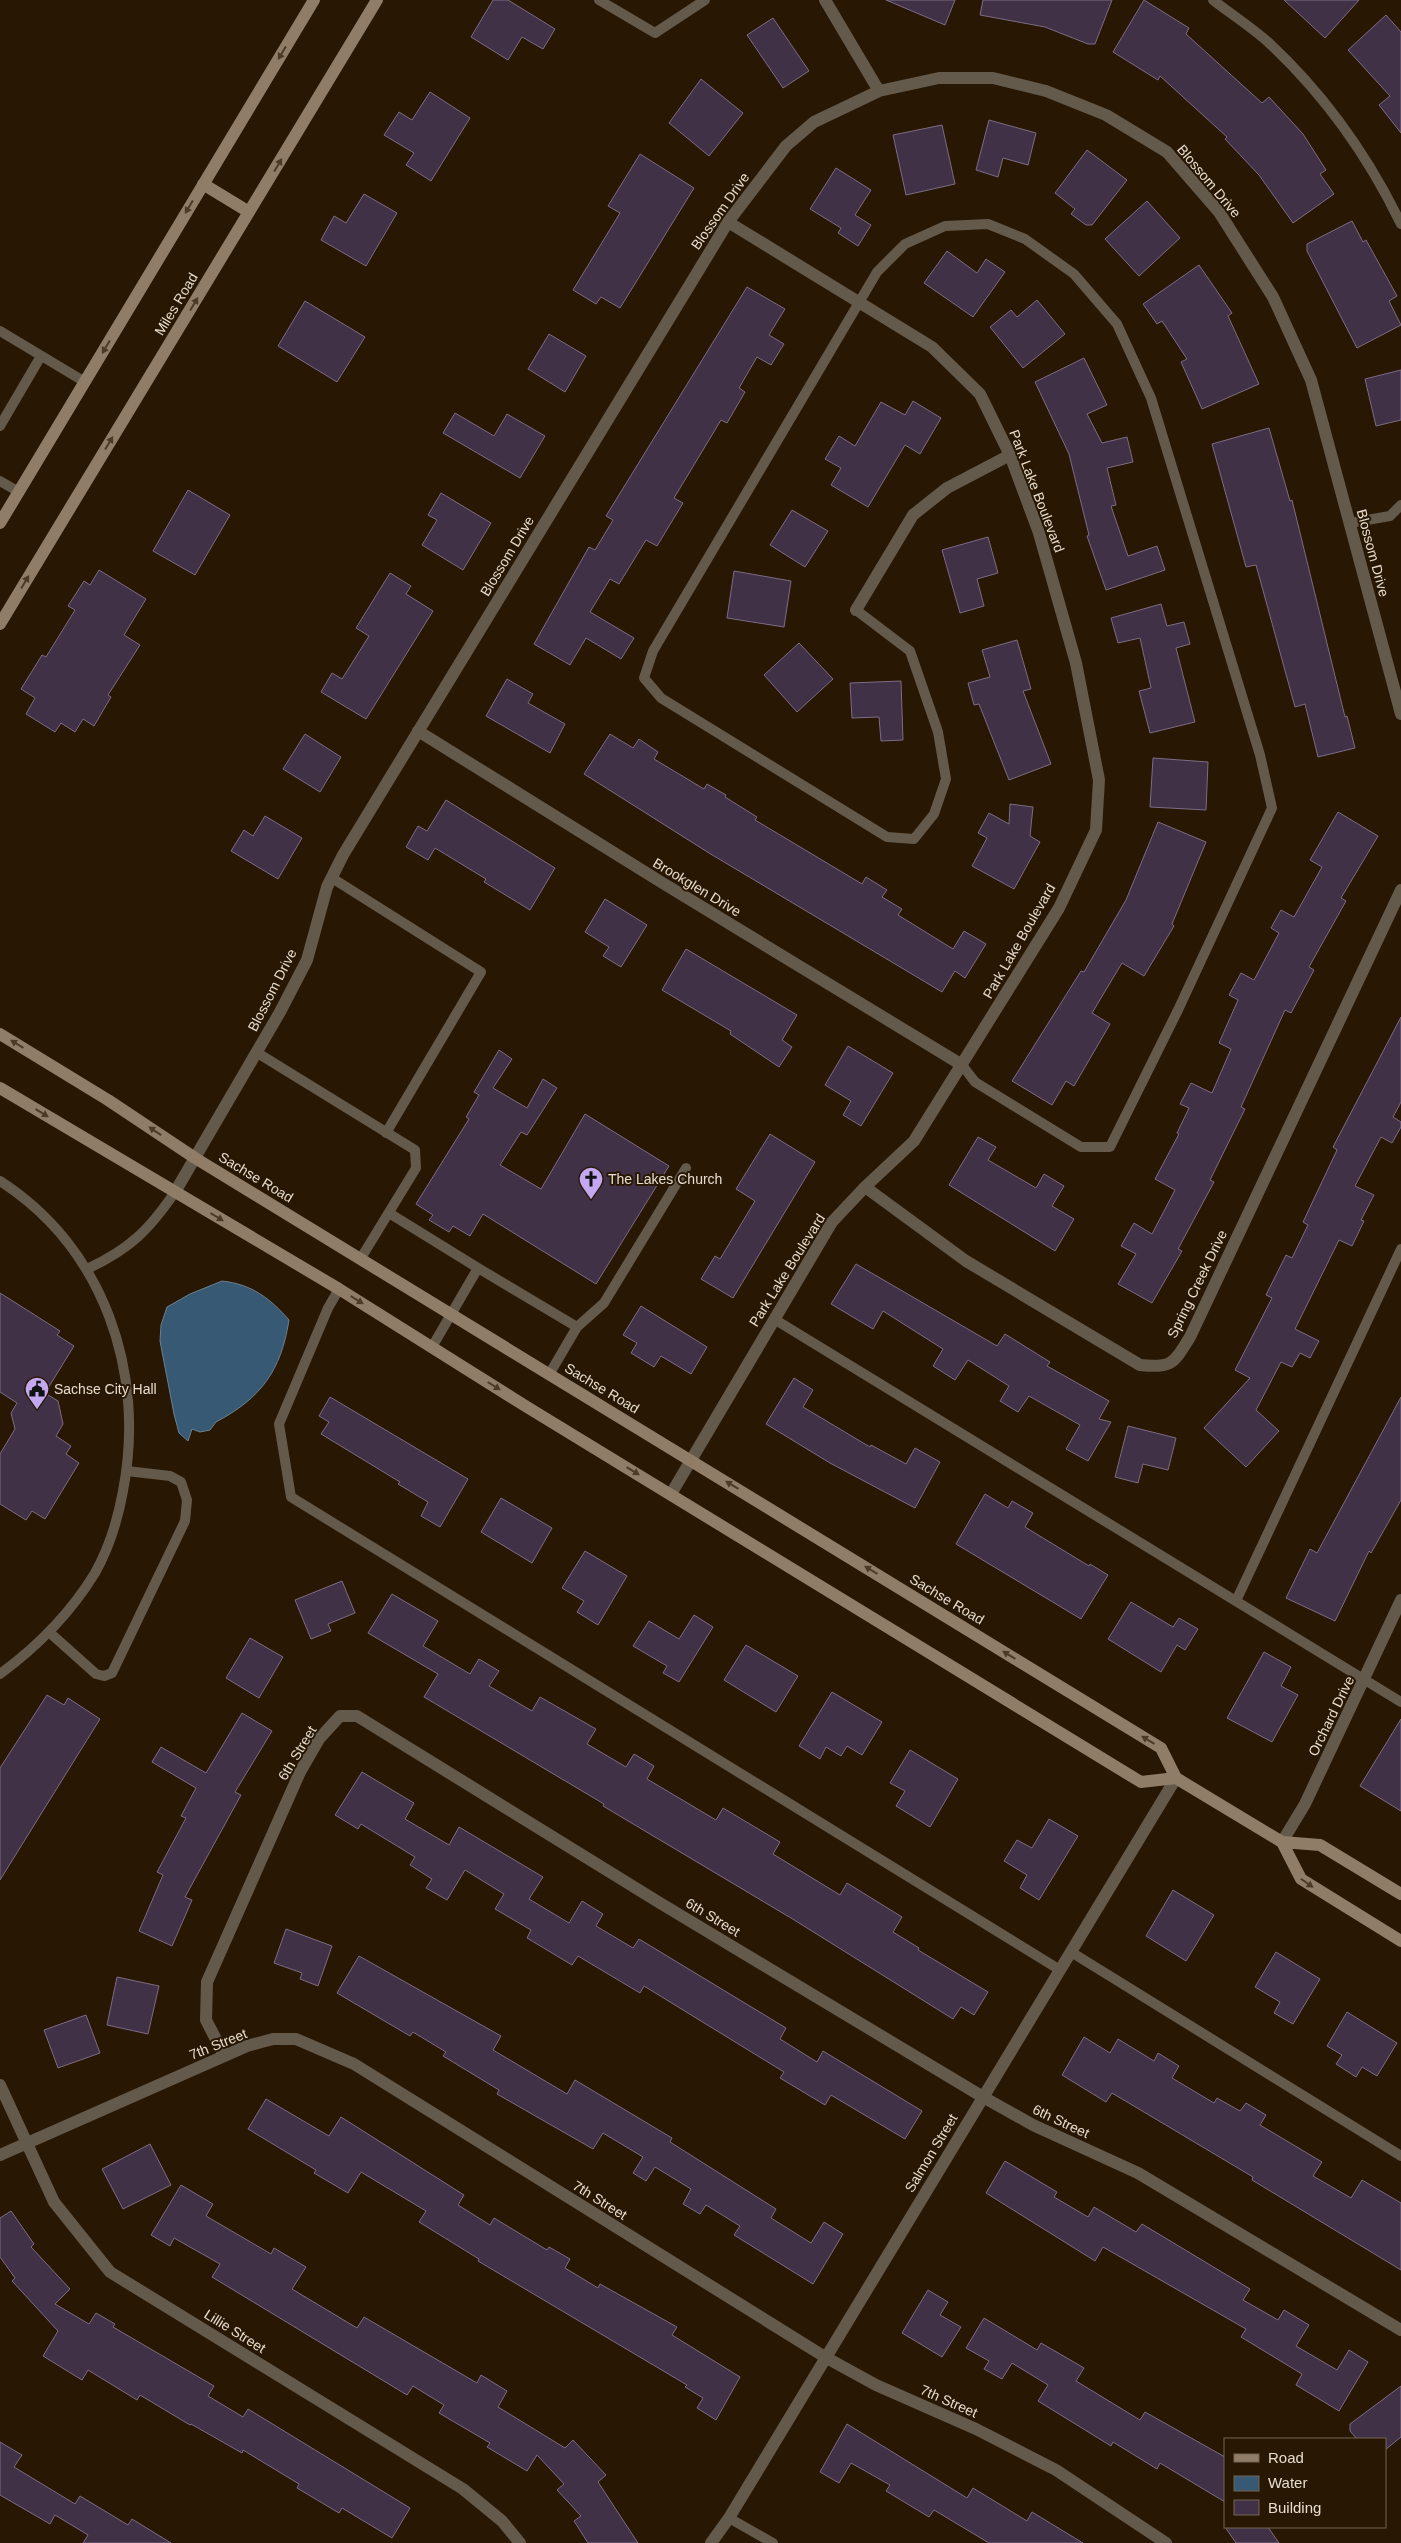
<svg xmlns="http://www.w3.org/2000/svg" width="1401" height="2543" font-family="Arial,sans-serif">
<style>
.water{fill:#375973;stroke:#6c808f}
.building{fill:#413147;stroke:#7d6c84}
.lines{fill:none;stroke-linecap:round;stroke-linejoin:round}
.service{stroke:#645a4c;stroke-width:10}
.minor{stroke:#645a4c;stroke-width:12}
.tertiary{stroke:#645a4c;stroke-width:12}
.secondary{stroke:#8f7d67;stroke-width:12}
.oneway{fill:#4b3b26}
.labels{text-anchor:middle;dominant-baseline:central;stroke-width:4;stroke-linejoin:round;paint-order:stroke}
.street-label{font-size:14px;fill:#e7dccf;stroke:#271703}
.poi-label{font-size:14px;fill:#e7dccf;stroke:#271703;text-anchor:start}
</style>
<rect width="100%" height="100%" fill="#271703"/>
<path class="water" d="M222,1281C251,1284 270,1298 289,1320C281,1371 261,1398 216,1422L210,1430L200,1432L192,1429L188,1441L179,1433L174,1414L160,1341L161,1325L167,1307L190,1294Z"/>
<path class="building" d="M493,0H508L555,29L543,49L522,37L508,60L471,37Z
M886,0H955L945,25Z
M983,0H1112L1095,44H1088L1045,27L980,15Z
M1144,0L1189,28L1186,34L1262,103L1269,97L1303,134L1326,170L1320,174L1334,194L1293,223L1259,175L1225,139L1227,137L1160,76L1158,80L1113,52Z
M1284,0H1359L1325,38Z
M1386,15L1401,32V133L1379,105L1390,96L1348,50Z
M773,18L809,71L783,88L747,35Z
M701,79L743,113L709,156L669,123Z
M430,92L470,118L431,181L406,165L414,153L384,135L399,112L412,120Z
M989,120L1036,133L1028,165L1003,158L998,177L976,170Z
M942,125L955,184L906,195L893,135Z
M1087,150L1127,180L1092,225H1086L1071,214L1075,209L1055,193Z
M640,154L694,188L620,308L601,297L596,304L573,290L620,213L608,206Z
M836,168L871,190L855,215L871,225L858,246L838,233L841,228L810,209Z
M364,194L397,213L366,266L321,240L334,216L346,223Z
M1147,201L1180,238L1139,276L1105,239Z
M1352,221L1363,242L1366,240L1397,296L1389,301L1401,325L1357,348L1307,251V244Z
M947,251L977,273L986,259L1005,272L973,317L924,283Z
M1199,265L1232,313L1228,316L1259,384L1202,409L1181,362L1187,359L1162,321L1157,324L1143,304Z
M747,287L785,309L769,335L784,344L771,365L757,357L739,388L745,392L727,423L721,420L674,498L683,503L657,546L646,540L619,584L610,579L590,612L634,638L621,659L586,638L570,665L534,644L589,547L595,550L613,520L606,516Z
M1037,300L1065,334L1023,368L990,327L1011,310L1017,317Z
M305,301L365,337L337,382L278,346Z
M549,334L586,356L565,392L528,369Z
M1084,358L1107,405L1087,414L1102,443L1127,437L1133,462L1107,468L1116,505L1111,506L1128,556L1157,546L1165,570L1106,590L1087,536L1089,535L1069,454L1035,382Z
M1401,370V420L1376,426L1365,379Z
M913,401L941,418L920,454L905,445L868,507L831,485L841,468L825,459L839,436L855,446L881,402L905,415Z
M455,413L494,436L507,414L545,436L520,478L443,433Z
M1269,428L1290,501L1292,500L1345,717L1347,716L1355,748L1318,757L1305,704L1295,707L1256,565L1246,567L1212,444Z
M188,490L230,515L195,575L153,551Z
M441,493L491,523L463,570L422,545L437,520L428,515Z
M792,510L828,531L805,567L770,545Z
M988,537L998,573L977,579L984,606L960,613L942,550Z
M99,570L146,599L124,635L140,645L108,695L111,697L94,726L83,719L75,732L61,723L55,732L26,714L35,698L21,689L42,655L46,657L75,610L68,606L84,581L90,585Z
M734,571L791,581L784,627L727,618Z
M390,573L411,586L406,594L433,611L366,719L321,692L332,673L342,679L369,636L356,628Z
M1161,604L1167,626L1184,622L1190,644L1176,648L1195,722L1150,733L1139,691L1151,688L1140,638L1118,643L1111,618Z
M1017,640L1031,689L1023,691L1051,764L1009,780L979,704L974,705L968,683L990,677L982,650Z
M799,643L833,679L797,712L764,675Z
M507,679L533,694L528,703L565,724L550,753L486,716Z
M901,681L903,740L881,741L879,717L852,718L850,683Z
M305,734L341,757L320,792L283,769Z
M610,734L633,748L639,739L658,752L654,759L704,789L707,784L726,795L725,797L757,817L755,820L862,884L866,877L887,890L882,897L902,909L898,915L953,949L964,931L986,944L965,978L955,971L942,992L709,853L584,774Z
M1153,758L1208,762L1206,810L1150,807Z
M446,800L555,868L530,910L484,882L486,879L435,848L428,860L406,847L418,826L427,831Z
M1010,804L1033,807L1030,836L1040,842L1014,889L972,866L987,838L978,833L989,813L1009,824Z
M1338,812L1378,836L1341,898L1346,901L1309,967L1314,970L1291,1013L1285,1010L1241,1107L1245,1109L1210,1180L1214,1182L1178,1249L1182,1251L1152,1303L1118,1284L1136,1254L1121,1246L1134,1223L1152,1234L1175,1190L1155,1179L1179,1134L1177,1133L1189,1108L1180,1104L1191,1083L1212,1093L1231,1049L1219,1043L1238,1000L1229,995L1241,973L1254,980L1279,933L1271,928L1281,910L1294,917L1322,867L1310,860Z
M265,816L302,838L278,879L231,851L244,830L253,836Z
M1158,822L1206,842L1172,924L1174,926L1144,976L1122,963L1092,1013L1110,1024L1074,1086L1066,1081L1052,1105L1012,1081L1081,971L1084,972L1126,900Z
M605,899L647,925L621,967L603,956L609,947L585,932Z
M686,949L797,1015L782,1040L792,1047L779,1067L730,1034L731,1031L662,990Z
M1401,1017V1102L1393,1117L1401,1122V1127L1392,1143L1381,1137L1355,1186L1374,1195L1361,1220L1364,1221L1352,1246L1339,1240L1295,1329L1319,1341L1310,1358L1300,1353L1292,1367L1281,1362L1256,1410L1279,1431L1246,1467L1204,1428L1250,1378L1235,1370L1272,1298L1266,1295L1286,1255L1292,1258L1308,1225L1303,1222L1337,1150L1333,1147Z
M848,1046L893,1073L861,1126L843,1115L851,1101L825,1085Z
M499,1050L512,1059L493,1088L527,1108L543,1079L557,1088L527,1135L521,1132L500,1165L541,1189L585,1114L669,1166L596,1284L483,1214L470,1236L453,1226L449,1232L429,1220L433,1215L416,1204L469,1119L466,1117L479,1095L474,1092Z
M770,1134L815,1162L733,1298L701,1279L715,1256L720,1259L755,1201L736,1189Z
M978,1137L996,1147L988,1160L1036,1188L1044,1174L1064,1186L1052,1206L1074,1219L1055,1251L949,1185Z
M856,1264L997,1346L1005,1334L1050,1362L1047,1366L1109,1401L1099,1419L1111,1422L1088,1461L1066,1449L1080,1425L1029,1396L1018,1412L1000,1401L1009,1386L968,1360L955,1380L933,1366L943,1349L883,1311L873,1329L831,1304Z
M0,1293L60,1331L57,1335L74,1346L45,1393L58,1401L63,1424L56,1436L71,1446L66,1454L79,1463L45,1519L32,1511L26,1520L0,1504V1454L15,1429L11,1413L17,1403L0,1392Z
M641,1306L707,1347L691,1374L661,1356L654,1367L631,1353L637,1343L623,1335Z
M794,1378L813,1390L803,1407L870,1447L871,1445L906,1464L915,1448L940,1462L915,1508L830,1463L766,1424Z
M330,1397L468,1479L440,1527L421,1516L428,1502L398,1484L400,1482L321,1434L329,1422L319,1416Z
M1401,1397V1500L1371,1553L1369,1551L1335,1621L1286,1598L1310,1549L1317,1553Z
M1128,1426L1176,1438L1168,1470L1143,1464L1138,1483L1115,1477Z
M985,1494L1008,1508L1012,1501L1033,1513L1025,1527L1089,1566L1090,1564L1108,1575L1081,1619L956,1544Z
M501,1498L552,1528L532,1563L481,1532Z
M585,1551L627,1576L598,1625L577,1612L584,1601L562,1588Z
M342,1581L355,1613L328,1624L331,1631L311,1639L295,1600Z
M392,1594L438,1621L423,1646L470,1674L479,1659L499,1671L489,1686L532,1711L540,1697L596,1729L587,1744L626,1767L634,1754L654,1766L647,1779L716,1820L723,1808L780,1842L773,1854L840,1895L847,1883L902,1917L893,1932L919,1948L918,1950L988,1992L974,2015L961,2007L953,2019L791,1918L603,1806L604,1804L424,1697L438,1674L368,1633Z
M1131,1602L1173,1627L1179,1618L1198,1629L1185,1650L1177,1645L1161,1672L1108,1639Z
M694,1615L713,1627L679,1682L663,1673L667,1666L633,1646L649,1621L679,1639Z
M250,1638L283,1657L259,1698L226,1678Z
M746,1645L798,1676L776,1712L724,1680Z
M1264,1652L1291,1667L1281,1686L1298,1695L1272,1742L1227,1718Z
M832,1692L882,1722L862,1755L847,1746L841,1756L826,1747L820,1759L799,1746Z
M47,1695L64,1705L68,1698L100,1719L0,1880V1768Z
M242,1713L272,1731L235,1792L241,1795L185,1897L192,1900L172,1946L139,1931L163,1875L157,1872L186,1818L181,1816L196,1788L152,1762L161,1747L206,1773Z
M1401,1719V1811L1360,1786Z
M910,1750L958,1779L930,1827L896,1806L905,1791L890,1783Z
M362,1772L414,1803L405,1819L449,1845L459,1827L543,1877L529,1899L569,1923L582,1901L603,1914L596,1926L633,1948L639,1939L786,2028L780,2039L817,2062L823,2051L922,2111L905,2139L831,2095L825,2105L780,2078L784,2072L644,1986L640,1993L578,1956L572,1965L527,1938L531,1930L495,1909L504,1894L465,1870L447,1900L426,1888L432,1879L410,1865L415,1857L361,1824L358,1829L335,1815Z
M1049,1819L1078,1836L1039,1900L1020,1888L1027,1875L1004,1861L1017,1840L1032,1848Z
M1173,1890L1214,1915L1186,1961L1146,1936Z
M286,1929L332,1946L318,1986L300,1979L302,1973L274,1963Z
M1276,1952L1320,1979L1293,2024L1274,2013L1280,2002L1255,1987Z
M359,1956L501,2036L493,2050L567,2094L575,2080L672,2138L670,2142L776,2209L771,2218L811,2243L824,2222L843,2234L813,2284L734,2235L740,2226L706,2205L700,2214L683,2204L691,2189L655,2167L646,2181L633,2173L643,2157L603,2133L593,2149L497,2094L499,2090L443,2056L446,2052L413,2032L410,2036L337,1993Z
M117,1977L159,1986L148,2034L107,2025Z
M1347,2012L1397,2043L1377,2076L1362,2067L1356,2077L1336,2064L1342,2055L1327,2046Z
M86,2015L100,2053L58,2068L44,2030Z
M1084,2037L1110,2053L1118,2039L1154,2061L1158,2053L1179,2066L1172,2078L1214,2103L1217,2098L1240,2111L1246,2103L1266,2115L1260,2125L1322,2162L1313,2176L1351,2198L1362,2180L1401,2203V2270L1252,2180L1253,2177L1112,2093L1106,2102L1062,2075Z
M266,2099L329,2136L341,2117L464,2195L458,2205L490,2225L494,2218L547,2250L549,2247L570,2259L565,2268L598,2288L600,2284L677,2327L672,2335L740,2377L716,2420L697,2408L703,2398L685,2387L687,2385L478,2261L479,2259L419,2222L426,2211L361,2172L348,2193L314,2173L316,2170L248,2129Z
M150,2144L171,2185L123,2209L102,2169Z
M1005,2161L1057,2192L1054,2197L1088,2217L1094,2207L1136,2232L1142,2224L1250,2289L1243,2300L1278,2320L1284,2310L1309,2325L1296,2346L1337,2370L1349,2350L1368,2362L1339,2411L1296,2385L1302,2374L1241,2337L1246,2329L1103,2247L1095,2261L986,2193Z
M181,2185L213,2204L206,2216L271,2254L274,2248L306,2267L292,2289L357,2328L364,2317L477,2383L481,2375L507,2391L498,2407L565,2448L573,2440L606,2475L598,2482L638,2543H588L574,2521L581,2516L557,2490L564,2484L537,2455L527,2471L487,2447L490,2443L439,2413L444,2405L413,2386L407,2395L212,2277L220,2264L174,2238L170,2246L151,2235Z
M11,2211L34,2244L31,2247L70,2289L55,2304L89,2324L96,2313L115,2324L113,2327L214,2386L208,2396L243,2417L248,2409L410,2508L392,2538L342,2508L339,2513L297,2488L299,2484L243,2450L242,2453L191,2424L190,2425L140,2395L137,2400L88,2370L82,2380L43,2356L58,2331L12,2281L15,2278L0,2257V2218Z
M928,2290L948,2302L940,2315L961,2327L942,2357L902,2333Z
M984,2318L1037,2350L1041,2343L1084,2368L1076,2381L1140,2420L1145,2412L1225,2457V2502L1160,2463L1157,2469L1113,2442L1111,2446L1038,2401L1048,2385L1012,2363L1002,2379L984,2369L989,2361L966,2348Z
M1401,2386V2437L1385,2450V2439H1357L1350,2431V2424Z
M847,2424L967,2498L973,2488L1027,2521L1032,2512L1083,2543H989L934,2510L929,2517L886,2491L890,2485L851,2463L839,2483L820,2472Z
M0,2442L22,2455L14,2467L75,2504L80,2496L128,2525L132,2519L171,2543H83L88,2535L55,2515L50,2524L0,2495Z
M1225,2527H1268L1279,2543H1236Z"/>
<g class="lines">
<path class="service" d="M599,0L655,33L705,0
M1213,0C1231,14 1251,27 1268,42C1323,93 1368,156 1401,224
M0,331L85,382
M0,426L41,356
M0,481L19,492
M1350,523L1390,516L1401,505
M856,610L910,651L938,732L946,779L934,814L914,839L887,837L661,698L644,678L653,651L877,272L905,244L945,226L988,224L1025,239L1074,274L1117,324L1151,398L1260,755L1272,808L1178,1010L1110,1147H1081L975,1082L962,1065
M332,878L481,972L386,1133
M256,1052L415,1150L416,1168L361,1258
M0,1181C104,1248 146,1372 123,1491C118,1519 109,1548 95,1573C70,1614 38,1646 0,1674
M389,1213L478,1268
M87,1269C130,1249 149,1230 175,1192
M339,1289L328,1308L279,1424L291,1497L1060,1970
M774,1319L1401,1702
M432,1347L478,1268L577,1327
M550,1373L577,1327L604,1303L686,1168
M1236,1601L1401,1249
M49,1632L96,1674L104,1676L112,1673L185,1521L187,1500L181,1482L170,1476L127,1471
M1071,1952L1401,2156
M729,2518L773,2543"/>
<path class="minor" d="M825,0L879,91
M856,610L913,515L947,488L1010,455
M418,731L661,882L962,1065
M865,1187L966,1261L1140,1365C1173,1368 1173,1364 1190,1337L1401,890
M175,1192L280,1012L307,960L327,887L343,855L728,222L786,146L814,122L879,91L939,78H993L1046,91L1106,115L1167,152L1219,212L1273,297L1311,380L1401,714
M671,1494L832,1222L865,1187L914,1141L1059,908L1096,830L1099,780L1076,663L1039,533L1010,455L980,394L932,347L728,222
M1282,1842L1305,1804L1401,1600
M224,2055L206,2020L207,1982L300,1772L319,1739L340,1716H357L660,1903L983,2097L1033,2125L1138,2173L1401,2330
M0,2085L54,2202L110,2272L463,2489L502,2521L520,2543
M0,2155L247,2046L273,2039H296L354,2064L825,2357L876,2385L976,2429L1056,2470L1166,2543"/>
<path class="tertiary" d="M711,2543L729,2518L1176,1778"/>
<path class="secondary" d="M203,184L249,212
M0,523L314,0
M0,624L377,0
M0,1034L108,1100L195,1158L1161,1748L1176,1778L1282,1842L1320,1845L1401,1894
M0,1088L339,1289L527,1407L1141,1782L1176,1778
M1282,1842L1301,1879L1401,1941"/>
</g>
<defs><path id="oneway-solid" d="M-6-.8H1V-3.2L6.5 0L1 3.2V.8H-6Z" transform="scale(1.25)"/></defs>
<g class="oneway">
<use href="#oneway-solid" transform="translate(282 53) rotate(121)"/>
<use href="#oneway-solid" transform="translate(278 165) rotate(-59)"/>
<use href="#oneway-solid" transform="translate(189 207) rotate(121)"/>
<use href="#oneway-solid" transform="translate(194 304) rotate(-59)"/>
<use href="#oneway-solid" transform="translate(106 347) rotate(121)"/>
<use href="#oneway-solid" transform="translate(109 443) rotate(-59)"/>
<use href="#oneway-solid" transform="translate(25 582) rotate(-59)"/>
<use href="#oneway-solid" transform="translate(17 1044) rotate(-149)"/>
<use href="#oneway-solid" transform="translate(42 1113) rotate(31)"/>
<use href="#oneway-solid" transform="translate(155 1131) rotate(-146)"/>
<use href="#oneway-solid" transform="translate(217 1217) rotate(31)"/>
<use href="#oneway-solid" transform="translate(357 1300) rotate(32)"/>
<use href="#oneway-solid" transform="translate(494 1386) rotate(32)"/>
<use href="#oneway-solid" transform="translate(633 1471) rotate(31)"/>
<use href="#oneway-solid" transform="translate(732 1485) rotate(-149)"/>
<use href="#oneway-solid" transform="translate(871 1570) rotate(-149)"/>
<use href="#oneway-solid" transform="translate(1009 1655) rotate(-149)"/>
<use href="#oneway-solid" transform="translate(1148 1740) rotate(-149)"/>
<use href="#oneway-solid" transform="translate(1307 1883) rotate(35)"/>
</g>
<defs>
<symbol id="church-pin" viewBox="-11 -11 22 30"><path d="M0 17L-7.5 6A9.5 9.5 0 1 1 7.5 6Z" fill="#c4a7f1" stroke="#271703"/><path d="M-1.2-6h2.4v3.5h3.3v2.4h-3.3V6h-2.4V-.1h-3.3v-2.4h3.3Z" fill="#111"/></symbol>
<symbol id="civic-pin" viewBox="-11 -11 22 30"><path d="M0 17L-7.5 6A9.5 9.5 0 1 1 7.5 6Z" fill="#c4a7f1" stroke="#271703"/><path d="M-.6-6.5H3V-4.5H.6V-3L4-1V1h2V6H-6V1h2V-1L-.6-3ZM-1.2 2.5V6h2.4V2.5Z" fill="#111"/></symbol>
</defs>
<g fill-rule="evenodd">
<use href="#church-pin" x="577" y="1165" width="28" height="38"/>
<use href="#civic-pin" x="23" y="1375" width="28" height="38"/>
</g>
<g class="labels">
<g class="street-label">
<text transform="translate(1209 181) rotate(50)">Blossom Drive</text>
<text transform="translate(720 211) rotate(-55)">Blossom Drive</text>
<text transform="translate(176 304) rotate(-59)">Miles Road</text>
<text transform="translate(1037 491) rotate(69)">Park Lake Boulevard</text>
<text transform="translate(1373 553) rotate(75)">Blossom Drive</text>
<text transform="translate(507 556) rotate(-59)">Blossom Drive</text>
<text transform="translate(697 887) rotate(31)">Brookglen Drive</text>
<text transform="translate(1019 941) rotate(-60)">Park Lake Boulevard</text>
<text transform="translate(272 990) rotate(-63)">Blossom Drive</text>
<text transform="translate(256 1177) rotate(31)">Sachse Road</text>
<text transform="translate(787 1270) rotate(-58)">Park Lake Boulevard</text>
<text transform="translate(1197 1284) rotate(-64)">Spring Creek Drive</text>
<text transform="translate(602 1388) rotate(31)">Sachse Road</text>
<text transform="translate(947 1599) rotate(31)">Sachse Road</text>
<text transform="translate(1331 1716) rotate(-64)">Orchard Drive</text>
<text transform="translate(297 1753) rotate(-59)">6th Street</text>
<text transform="translate(713 1917) rotate(31)">6th Street</text>
<text transform="translate(218 2044) rotate(-22)">7th Street</text>
<text transform="translate(1061 2121) rotate(25)">6th Street</text>
<text transform="translate(931 2153) rotate(-59)">Salmon Street</text>
<text transform="translate(600 2200) rotate(32)">7th Street</text>
<text transform="translate(235 2331) rotate(32)">Lillie Street</text>
<text transform="translate(949 2401) rotate(24)">7th Street</text>
</g>
<g class="poi-label">
<text x="608" y="1179">The Lakes Church</text>
<text x="54" y="1389">Sachse City Hall</text>
</g>
</g>
<rect x="1224" y="2438" width="162" height="90" fill="#271703" stroke="#746655"/>
<rect x="1234" y="2454" width="25" height="8" fill="#8f7d67" stroke="#746655"/>
<text x="1268" y="2463" font-size="15" fill="#e7dccf">Road</text>
<rect x="1234" y="2476" width="25" height="15" fill="#375973" stroke="#746655"/>
<text x="1268" y="2488" font-size="15" fill="#e7dccf">Water</text>
<rect x="1234" y="2500" width="25" height="15" fill="#413147" stroke="#746655"/>
<text x="1268" y="2513" font-size="15" fill="#e7dccf">Building</text>
</svg>
